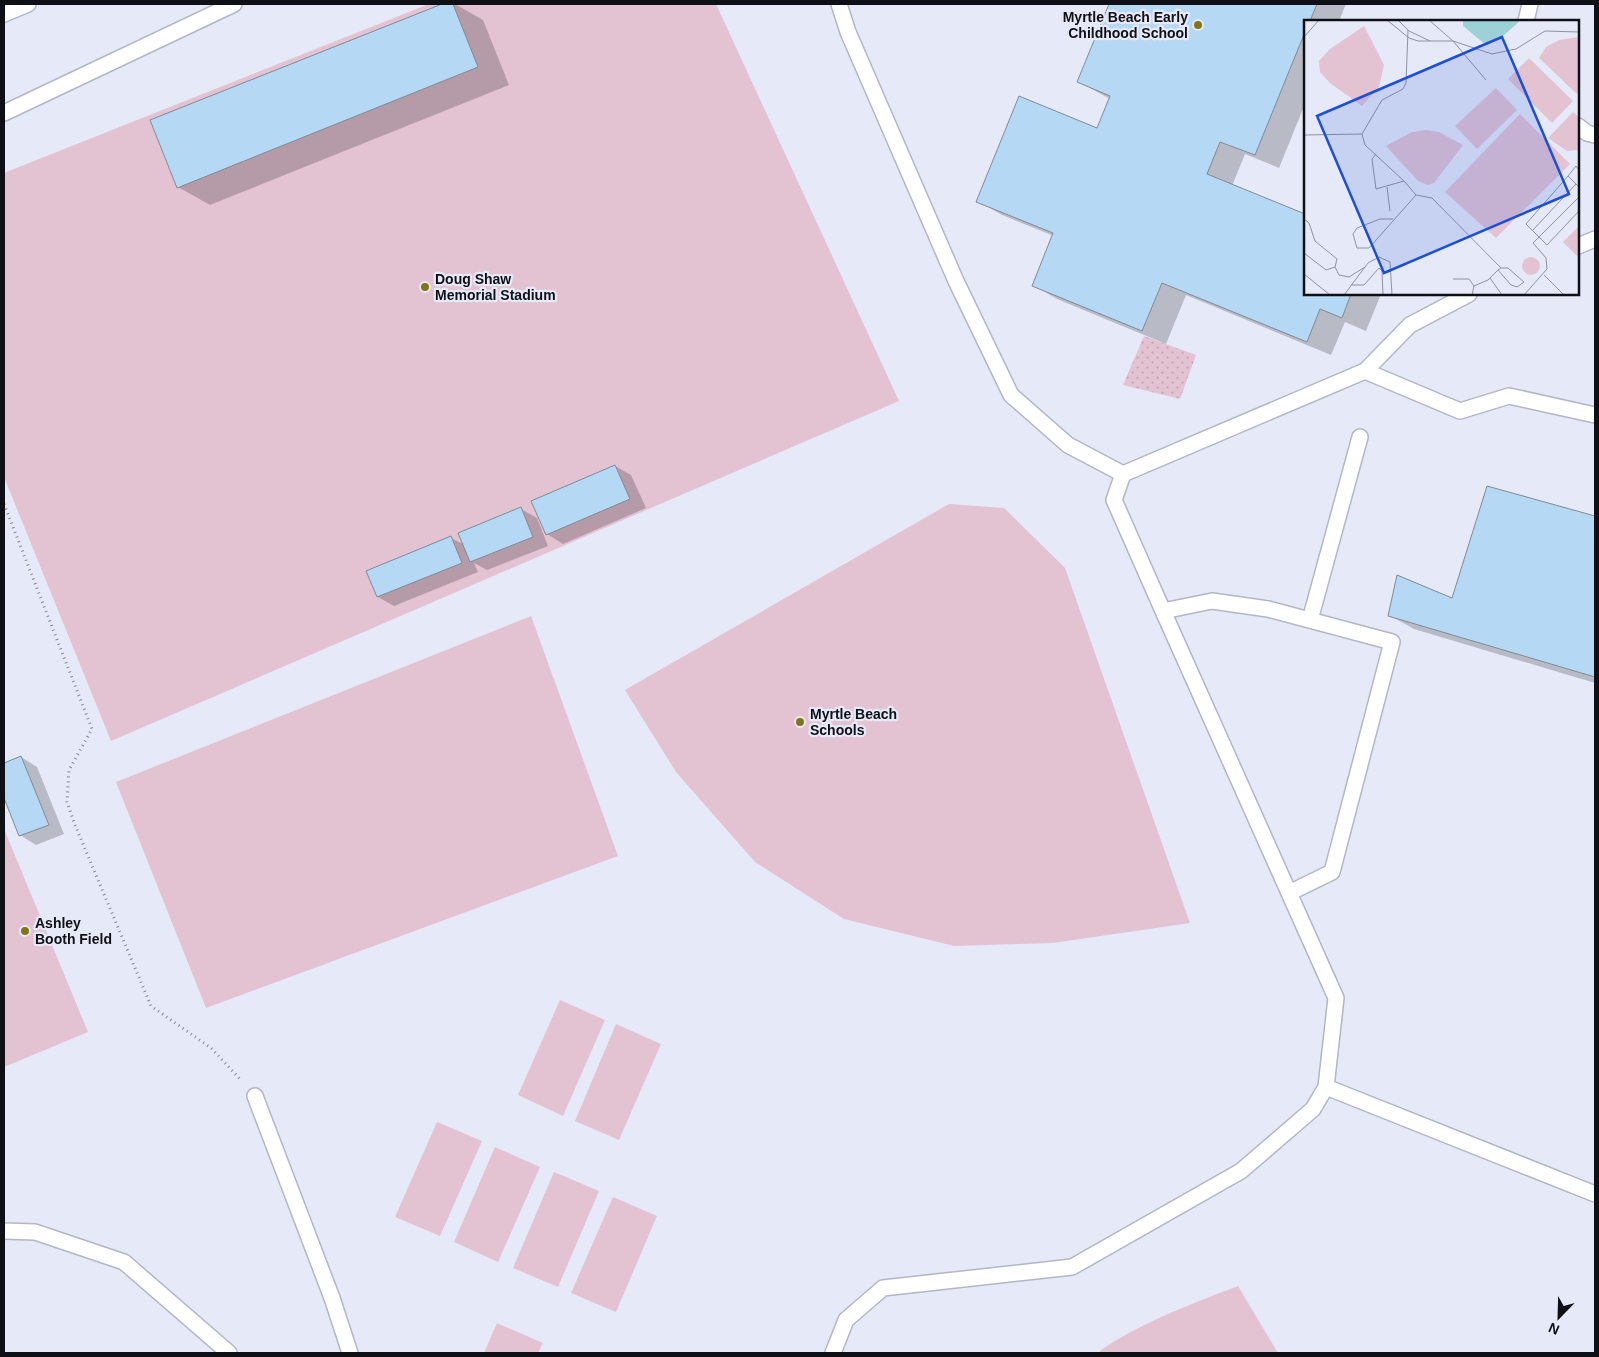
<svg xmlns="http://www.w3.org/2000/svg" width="1599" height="1357" font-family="Arial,sans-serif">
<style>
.green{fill:#e3c2d2}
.park{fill:url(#park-dots)}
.shadow{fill:#0003}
.building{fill:#b5d8f5;stroke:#7f8b94}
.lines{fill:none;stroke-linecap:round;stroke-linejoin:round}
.lane-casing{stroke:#b3b6c4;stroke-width:18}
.path{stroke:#868892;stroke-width:3;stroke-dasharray:1 4;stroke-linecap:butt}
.lane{stroke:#fff;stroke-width:15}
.poi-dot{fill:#807619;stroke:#e6e9f8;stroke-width:2}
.labels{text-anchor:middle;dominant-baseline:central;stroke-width:4.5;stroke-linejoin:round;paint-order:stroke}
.poi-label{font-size:14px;font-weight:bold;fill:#0f1015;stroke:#e6e9f8;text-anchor:start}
.inset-road{fill:none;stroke:#90929d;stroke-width:1}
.view{fill:#1d4ed8;fill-opacity:0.15;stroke:#1d4ed8;stroke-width:2.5}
.inset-edge{fill:none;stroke:#0f1015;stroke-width:2.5}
</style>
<defs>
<pattern id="park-dots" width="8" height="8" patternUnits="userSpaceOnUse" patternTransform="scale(1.25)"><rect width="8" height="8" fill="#e3c2d2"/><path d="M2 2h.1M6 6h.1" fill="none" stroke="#c2a6b3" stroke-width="1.8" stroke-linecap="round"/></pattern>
</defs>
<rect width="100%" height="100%" fill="#e6e9f8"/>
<path class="green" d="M429,4H716L899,401L111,741L4,477V173Z
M949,504L1004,508L1065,568L1190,923L1053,943L954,946L844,919L755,862L676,772L625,690Z
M531,616L618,856L206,1008L116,782Z
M4,829L88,1032L4,1067Z
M560,1000L605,1020L563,1116L518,1095Z
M616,1024L661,1044L619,1140L575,1121Z
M437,1122L482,1141L440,1236L395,1217Z
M495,1147L540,1167L498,1262L454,1242Z
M554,1172L599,1191L558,1287L513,1268Z
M613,1197L657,1216L616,1312L571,1293Z
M1238,1286L1278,1353H1097C1139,1323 1189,1305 1238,1286Z
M497,1323L543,1343L538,1353H484Z"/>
<path class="park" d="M1144,336L1196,355L1180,399L1123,385Z"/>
<path class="shadow" d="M445,4H455L483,20L509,85L210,205L178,187L152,121Z
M1111,4H1346L1339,21H1305V104L1279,168L1245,154L1232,186L1305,216V294H1381L1366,331L1345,322L1331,355L1186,295L1166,344L1057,299L1033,285L1054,236L1002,215L978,201L1098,129L1110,99L1079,82Z
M615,466L631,475L646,508L563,544L547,534Z
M1488,487L1595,518V683L1414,629L1389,615L1453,600Z
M521,509L537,518L548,546L487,570L474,563L478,572L394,606L378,597L368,571L451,538L465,545Z
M21,757L37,767L64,834L36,845L20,835L4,794V764Z"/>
<path class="building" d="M442,4H453L478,67L177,188L150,120Z
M1109,4H1317L1310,21H1305V32L1255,155L1220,142L1207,174L1305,214V294H1351L1342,318L1320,309L1307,342L1162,283L1142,331L1032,286L1053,233L976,202L1019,96L1097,128L1110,96L1077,82Z
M615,465L630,499L546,535L531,501Z
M1487,486L1595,516V677L1388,616L1397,575L1452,598Z
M521,507L533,537L470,562L458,533Z
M451,536L462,563L377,597L366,571Z
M21,756L49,825L19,836L4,798V763Z"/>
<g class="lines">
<defs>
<path id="lane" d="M839,4L848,32L956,281L1011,395L1068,445L1123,474
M4,14L28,4
M1526,21L1530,4
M4,113L234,4
M1578,126L1587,133L1595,135
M1578,246L1595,239
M1365,371L1460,411L1509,396L1595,415
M1310,620L1360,437
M1289,893L1332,872L1392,642L1268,609L1212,601L1163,611L1114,500L1123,474L1365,371L1410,325L1469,294
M1326,1087L1595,1194
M255,1096L332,1298L350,1353
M4,1231L35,1232L124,1262L229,1353
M833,1353L846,1320L883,1288L1072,1267L1241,1171L1313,1109L1326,1087L1336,998L1163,611"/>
</defs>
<use href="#lane" class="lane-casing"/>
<path class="path" d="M4,504L92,729L69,770L67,802L75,825L151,1006L211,1048L240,1079"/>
<use href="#lane" class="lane"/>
</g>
<g class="poi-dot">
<circle cx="1198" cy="25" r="5"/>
<circle cx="425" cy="287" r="5"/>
<circle cx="800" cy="722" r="5"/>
<circle cx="25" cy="931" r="5"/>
</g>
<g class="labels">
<g class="poi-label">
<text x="1188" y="17" text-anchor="end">Myrtle Beach Early<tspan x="1188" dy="16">Childhood School</tspan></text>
<text x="435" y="279">Doug Shaw<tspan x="435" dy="16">Memorial Stadium</tspan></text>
<text x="810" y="714">Myrtle Beach<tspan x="810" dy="16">Schools</tspan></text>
<text x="35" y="923">Ashley<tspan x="35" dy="16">Booth Field</tspan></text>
</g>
</g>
<g transform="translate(1304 20)">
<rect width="275" height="275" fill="#e6e9f8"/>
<path d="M60,6L80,45L75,67L58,86L26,63L16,52L15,41L26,29ZM275,17V72L273,74L235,38L242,27L255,20ZM225,38L269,81L248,103L204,59ZM192,68L213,90L173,129L151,106ZM269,92L275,97V130L263,131L244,118ZM216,94L266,144L192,218L141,172ZM122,110L135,112L159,125L130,163L124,165L114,161L82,126L108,112ZM275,206V238L259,222ZM218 246a9 9 0 1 1 18 0a9 9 0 1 1-18 0Z" fill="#e3c2d2"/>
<path d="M159,0H217L200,15L181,24L159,6Z" fill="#9dd1d8"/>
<path class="inset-road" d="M83,0L105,18L114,21H149L188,34L212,29L241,11L275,12M94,0L105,11L126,21M125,0L149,21L182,60M0,17L15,0M0,115L58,114M72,134L68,139L72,169L100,161L112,175L65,228H53L49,214L53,208L76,199H89M264,156L272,146L275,150M100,161L61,125L58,114L78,80L99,69L102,63L104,10M83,167L86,191M275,167L264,156L222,204L243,225L275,191M112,175L128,178L197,248M0,199L5,203L11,221L33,239L31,247L35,255L45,257L61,247M228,211L272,164M0,233L22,250L31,247M0,254L26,275M240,255L260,275M186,258L198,275M149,259H165L170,266M47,265H60L75,248L78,251L79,275M40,275L64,243L75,237L86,242L88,275M168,275L170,266L184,260L194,250L197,248H204L220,262L213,267L207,265L194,250M220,275L243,249L242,238L229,223L275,177"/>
<path class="view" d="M198,17L265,174L80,253L13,96Z"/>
<rect width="275" height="275" class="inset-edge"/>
</g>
<rect width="1599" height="1357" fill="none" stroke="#0f1015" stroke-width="10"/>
<g transform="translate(1559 1317) rotate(203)" stroke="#e6e9f8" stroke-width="4" paint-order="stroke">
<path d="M0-4L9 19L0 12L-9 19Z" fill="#0f1015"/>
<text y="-8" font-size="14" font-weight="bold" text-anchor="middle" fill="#0f1015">N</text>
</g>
</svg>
